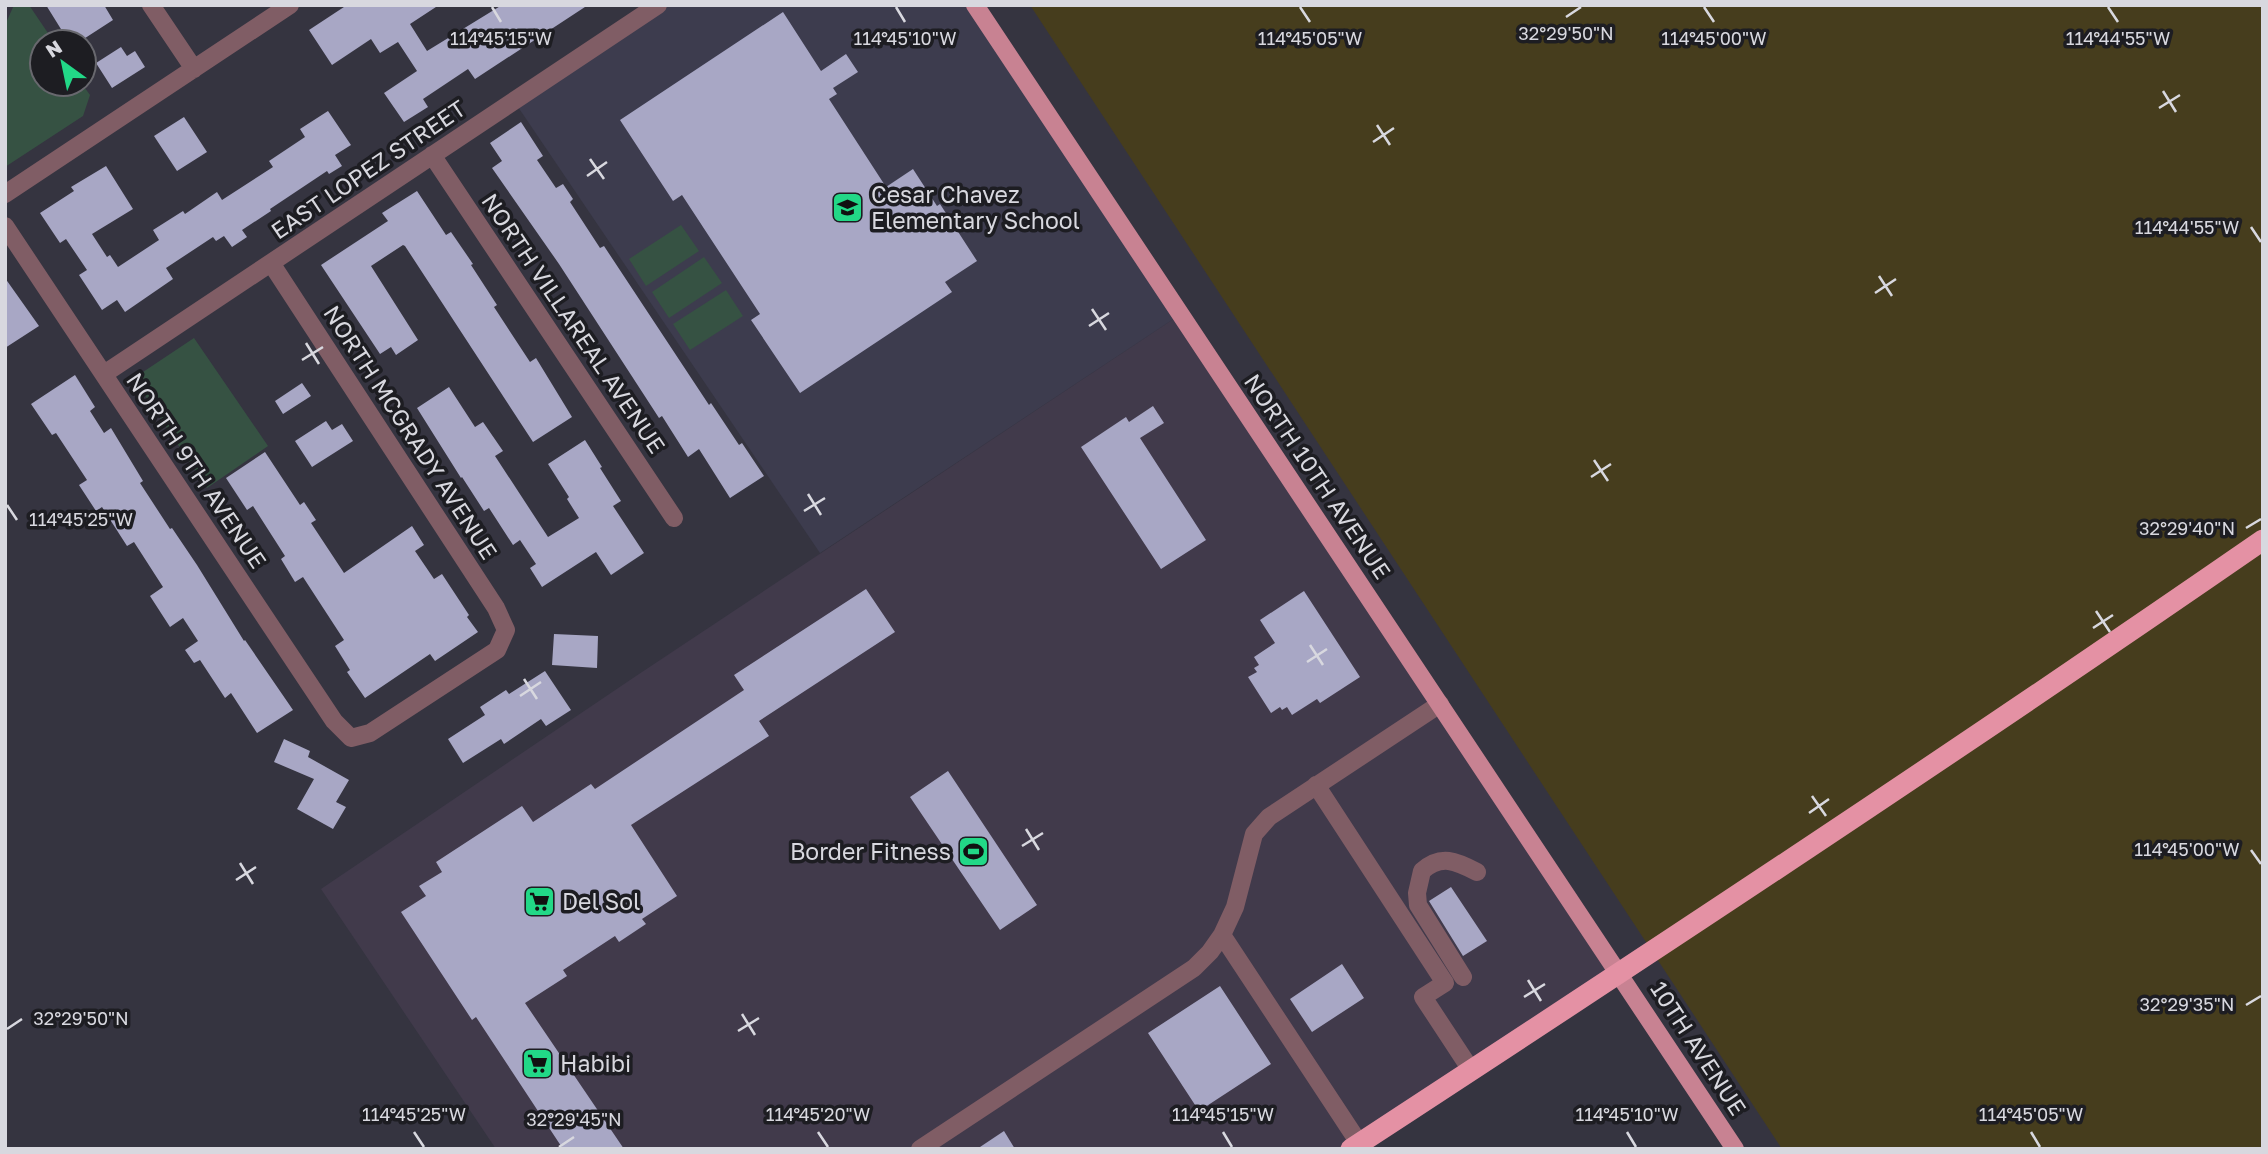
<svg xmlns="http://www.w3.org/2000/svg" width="2268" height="1154" font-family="'Golos Text',sans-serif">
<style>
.commercial{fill:#413a4b}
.built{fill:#3d3c4e}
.green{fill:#365243}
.sand{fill:#463d1d}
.building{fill:#a8a7c5}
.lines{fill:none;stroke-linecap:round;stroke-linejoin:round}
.minor{stroke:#805d65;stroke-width:18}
.major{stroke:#c88292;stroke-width:18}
.highway{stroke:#e491a4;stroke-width:21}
.ticks{fill:none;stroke:#d8d8df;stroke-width:2.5}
.labels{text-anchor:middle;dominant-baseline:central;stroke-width:7;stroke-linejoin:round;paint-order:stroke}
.street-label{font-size:23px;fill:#d8d8df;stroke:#1d1d22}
.poi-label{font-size:23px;fill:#d8d8df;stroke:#1d1d22;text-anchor:start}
.ticks-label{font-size:18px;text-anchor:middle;fill:#d8d8df;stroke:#1d1d22;stroke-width:7;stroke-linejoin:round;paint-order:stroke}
</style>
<rect width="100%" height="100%" fill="#353440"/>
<path class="commercial" d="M1181,314L1621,973L1351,1149H496L321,889L636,676Z"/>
<path class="built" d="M658,5H975L1181,314L820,553L514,101Z"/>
<path class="green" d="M14,5H29L54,42H42V84H82L90,95L83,116L5,167V25Z
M681,225L699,251L646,286L629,259Z
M704,257L722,283L669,318L652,292Z
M726,290L743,316L690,350L673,324Z
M194,338L268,446L207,488L142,391L140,374Z"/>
<path class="sand" d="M1030,5H2263V1149H1782Z"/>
<path class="building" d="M46,5H104L113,20L79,42H69Z
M347,5H439L410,24L427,51L502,5H588L475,79L468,69L423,99L428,107L404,122L384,93L417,71L398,42L380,53L371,39L332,65L309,30Z
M783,12L821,71L846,54L858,72L833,88L837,94L829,99L886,187L913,169L937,206L940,204L977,261L945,282L952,292L800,393L751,320L760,314L682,195L673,201L620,120Z
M121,47L127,56L135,51L145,67L112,88L96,63Z
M328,111L351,145L335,155L342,166L329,174L327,171L270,209L271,211L242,230L247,237L232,247L224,236L216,241L213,237L166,268L173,279L125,312L117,300L102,310L79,275L87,270L66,239L60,243L40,213L74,191L71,187L106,166L133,209L92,234L107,257L110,255L118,267L159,240L153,230L183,211L185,214L217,192L222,200L273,167L269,161L305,137L300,129Z
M184,117L207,152L177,171L154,136Z
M521,122L543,156L537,160L556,188L563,184L573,199L570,202L600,248L604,246L709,405L711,403L739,445L742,443L764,476L730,498L699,449L688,457L662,416L659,418L559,264L492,168L502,161L490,143Z
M417,191L446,235L451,232L473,264L471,265L497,305L494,307L530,362L536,358L572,417L533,442L405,246L403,245L371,266L418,340L396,355L391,347L380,354L321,265L388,221L382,213Z
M5,278L39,326L5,348Z
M75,375L95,407L90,411L104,433L111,428L143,481L140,483L170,529L172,528L197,565L244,641L245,640L293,710L257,733L231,693L225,698L200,660L194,663L185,650L198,641L183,618L170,627L150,596L163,587L134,542L127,546L102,507L96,511L79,485L87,480L56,433L52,435L31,404Z
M302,383L311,396L283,414L275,401Z
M449,387L475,427L483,422L503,451L495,456L548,537L579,518L567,499L569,497L548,464L585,440L602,467L600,468L621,501L613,506L644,553L611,575L596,552L542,587L530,568L536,564L520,540L513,545L489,508L484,511L462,477L461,478L417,408Z
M1153,406L1164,423L1140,438L1206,540L1161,569L1081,447L1126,417L1129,422Z
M326,421L332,430L342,424L353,441L312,467L295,441Z
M265,452L300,505L304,502L316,520L311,523L344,573L412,526L424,545L415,551L434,579L442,574L469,615L467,617L478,632L435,661L430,654L365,698L347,672L350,670L335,646L344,640L303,577L295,582L281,559L285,556L253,506L247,510L226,478Z
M866,589L895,632L759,721L769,736L631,825L677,896L642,919L646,924L619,942L615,936L563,970L567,976L525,1003L624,1149H563L476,1017L472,1020L401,912L426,896L419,886L442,872L436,862L522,806L533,822L591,784L595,789L744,690L734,675Z
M1304,591L1360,677L1320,703L1317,699L1292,715L1287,707L1282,710L1280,707L1271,713L1248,677L1257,672L1254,668L1259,665L1254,657L1275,643L1260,620Z
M554,634L598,636L597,668L552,665Z
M545,671L571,710L546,726L541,719L504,744L501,739L463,763L448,739L485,715L480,707L506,690L509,694Z
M284,739L310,751L308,757L349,780L336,802L346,807L333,829L297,809L314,779L274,762Z
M948,771L1037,905L1000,930L910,797Z
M1451,887L1487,941L1463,956L1429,901Z
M1342,964L1364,998L1312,1032L1290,999Z
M1220,986L1271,1064L1199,1111L1148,1033Z
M1004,1131L1015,1149H977Z"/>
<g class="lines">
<path class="minor" d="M151,5L194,69
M432,155L674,518
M5,194L290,5
M5,226L334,721L351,738L370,733L497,650L506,630L496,608L271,263
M104,374L658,5
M1316,785L1445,983L1423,997L1471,1070
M1222,935L1359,1143
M1463,977L1418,905L1417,893L1422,871C1441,854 1456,861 1477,872
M920,1149L1194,968L1210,952L1222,935L1235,907L1254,834L1269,817L1440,704"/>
<path class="major" d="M975,5L1735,1149"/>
<path class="highway" d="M1351,1149C1657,949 1962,748 2263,540"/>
</g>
<path class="ticks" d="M492,7L501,22M896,7L905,22M1300,7L1310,22M1704,7L1714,22M2108,7L2118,22M1566,17L1581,7M2163,91L2176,112M2159,108L2180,95M1377,125L1390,145M1373,142L1394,128M590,159L604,179M587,176L607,162M2251,227L2261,242M1879,276L1892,296M1875,293L1896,279M1092,309L1106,330M1089,326L1109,313M306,343L319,364M302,360L323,347M1594,460L1608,481M1591,477L1611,464M808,494L821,515M7,505L17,520M804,511L825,498M2246,528L2261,519M2096,611L2110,632M2093,628L2113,615M1310,645L1323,665M1307,662L1327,649M524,679L537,699M520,696L541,682M1812,796L1826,816M1809,813L1829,799M1026,829L1039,850M1022,846L1043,833M2251,850L2261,864M240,863L253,884M236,880L256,867M1528,980L1541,1001M1524,997L1545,984M2246,1005L2261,996M742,1014L755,1035M7,1029L22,1019M738,1031L759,1018M414,1132L424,1147M818,1132L828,1147M1223,1132L1232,1147M1627,1132L1636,1147M2031,1132L2040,1147M559,1147L574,1137"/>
<defs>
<symbol id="school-square" viewBox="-11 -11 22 22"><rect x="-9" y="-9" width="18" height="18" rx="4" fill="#22d887" stroke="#1d1d22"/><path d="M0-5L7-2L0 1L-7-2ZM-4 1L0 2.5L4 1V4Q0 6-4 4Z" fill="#111"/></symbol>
<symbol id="stadium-square" viewBox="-11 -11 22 22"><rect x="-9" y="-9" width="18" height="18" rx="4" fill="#22d887" stroke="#1d1d22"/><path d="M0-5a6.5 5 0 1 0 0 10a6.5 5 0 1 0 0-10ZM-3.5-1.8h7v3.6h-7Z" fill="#111"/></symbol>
<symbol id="supermarket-square" viewBox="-11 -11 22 22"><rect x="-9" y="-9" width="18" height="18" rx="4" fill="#22d887" stroke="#1d1d22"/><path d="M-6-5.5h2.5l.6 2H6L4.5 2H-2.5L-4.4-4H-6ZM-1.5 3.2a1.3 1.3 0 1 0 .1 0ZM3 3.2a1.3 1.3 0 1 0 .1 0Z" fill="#111"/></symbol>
</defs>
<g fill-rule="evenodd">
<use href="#school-square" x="830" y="190" width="35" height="35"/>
<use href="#stadium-square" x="956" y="834" width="35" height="35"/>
<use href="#supermarket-square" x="522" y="884" width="35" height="35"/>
<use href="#supermarket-square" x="520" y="1046" width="35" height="35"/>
</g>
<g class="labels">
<g class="street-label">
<text transform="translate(368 169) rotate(-34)">EAST LOPEZ STREET</text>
<text transform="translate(574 323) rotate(56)">NORTH VILLAREAL AVENUE</text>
<text transform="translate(411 432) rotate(57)">NORTH MCGRADY AVENUE</text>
<text transform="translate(197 470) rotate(56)">NORTH 9TH AVENUE</text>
<text transform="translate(1318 476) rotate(56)">NORTH 10TH AVENUE</text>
<text transform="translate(1699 1048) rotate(57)">10TH AVENUE</text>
</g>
<g class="poi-label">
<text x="871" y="194">Cesar Chavez<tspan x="871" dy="26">Elementary School</tspan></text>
<text x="951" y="851" text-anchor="end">Border Fitness</text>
<text x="562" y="901">Del Sol</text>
<text x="560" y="1063">Habibi</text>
</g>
</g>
<g class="ticks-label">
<text x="1566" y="40">32°29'50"N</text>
<text x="2118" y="45">114°44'55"W</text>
<text x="501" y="45">114°45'15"W</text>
<text x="905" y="45">114°45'10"W</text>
<text x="1310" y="45">114°45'05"W</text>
<text x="1714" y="45">114°45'00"W</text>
<text x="2187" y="234">114°44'55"W</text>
<text x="81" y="526">114°45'25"W</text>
<text x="2187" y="535">32°29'40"N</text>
<text x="2187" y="856">114°45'00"W</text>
<text x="2187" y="1011">32°29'35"N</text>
<text x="81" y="1025">32°29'50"N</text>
<text x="414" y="1121">114°45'25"W</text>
<text x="818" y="1121">114°45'20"W</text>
<text x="1223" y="1121">114°45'15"W</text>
<text x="1627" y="1121">114°45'10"W</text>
<text x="2031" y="1121">114°45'05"W</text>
<text x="574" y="1126">32°29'45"N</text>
</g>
<rect width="2268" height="1154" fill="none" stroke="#d8d8df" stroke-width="14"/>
<g transform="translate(63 63) rotate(327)"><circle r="33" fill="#1d1d22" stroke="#68686e" stroke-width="2"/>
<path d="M0-5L12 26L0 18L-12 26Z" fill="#22d887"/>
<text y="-10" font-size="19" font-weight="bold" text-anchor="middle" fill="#d8d8df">N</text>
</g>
</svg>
